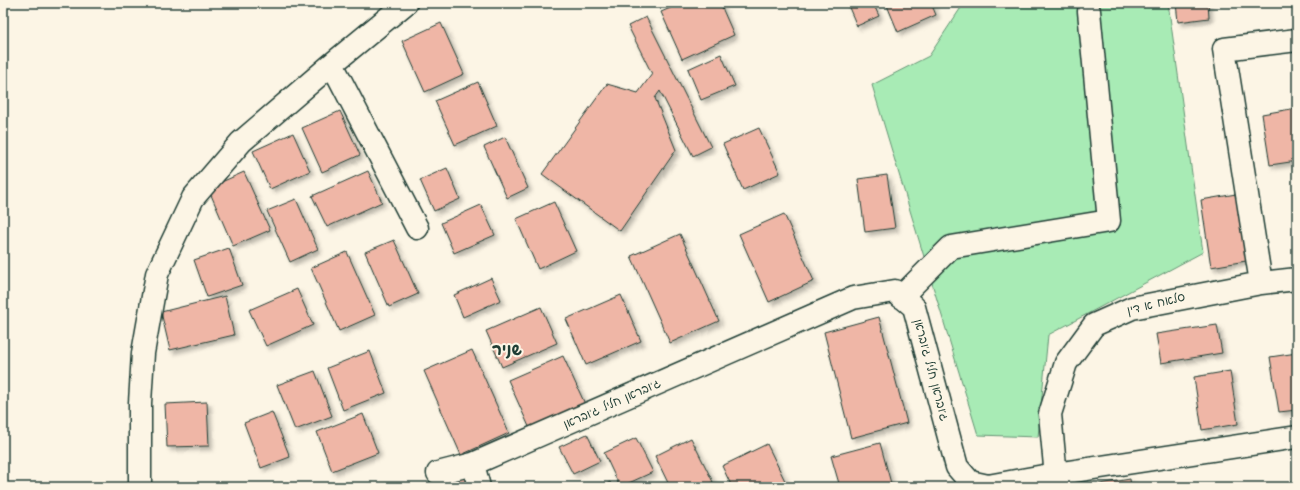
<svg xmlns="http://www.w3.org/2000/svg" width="1300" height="490" font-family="'Architects Daughter','Playpen Sans Hebrew',sans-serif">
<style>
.green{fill:#a8ebb5;stroke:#649474}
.building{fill:#efb6a6;stroke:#1f3d34;filter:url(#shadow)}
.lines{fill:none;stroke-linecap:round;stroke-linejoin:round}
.minor-casing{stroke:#1f3d34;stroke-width:25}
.minor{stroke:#fcf5e5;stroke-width:22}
.labels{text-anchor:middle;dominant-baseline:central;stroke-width:4;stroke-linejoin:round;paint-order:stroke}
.street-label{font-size:12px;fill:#1f3d34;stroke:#fcf5e5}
.district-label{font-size:16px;font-weight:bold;fill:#1f3d34;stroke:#fcf5e5}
</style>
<defs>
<filter id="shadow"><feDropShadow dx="3.5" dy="3.5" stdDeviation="2" flood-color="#0004"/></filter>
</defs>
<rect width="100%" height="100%" fill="#fcf5e5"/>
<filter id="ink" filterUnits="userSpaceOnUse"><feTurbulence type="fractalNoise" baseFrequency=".025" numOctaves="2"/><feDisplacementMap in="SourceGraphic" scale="8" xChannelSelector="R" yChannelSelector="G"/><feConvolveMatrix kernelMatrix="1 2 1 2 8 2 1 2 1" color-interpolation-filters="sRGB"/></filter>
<g filter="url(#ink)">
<path class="green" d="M964,3H1168L1203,252L1048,335L1038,437L978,435L872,85L929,56Z"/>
<path class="building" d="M682,3H720L734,35L682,59L661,12Z
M847,3H873L879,16L857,26Z
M886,3H931L936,15L898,32Z
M1176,3H1208L1209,18L1178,22Z
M646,17L711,147L693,156L660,91L655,98L676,150L620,231L542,174L607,84L638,93L652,74L628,26Z
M441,23L464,74L425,92L402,41Z
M721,54L735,86L701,100L688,69Z
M478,82L497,126L455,145L435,101Z
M1297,108V161L1270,165L1262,114Z
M340,111L360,155L322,172L302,128Z
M759,128L780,173L743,190L723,144Z
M293,133L310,171L270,189L253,151Z
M505,137L528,188L507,198L484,147Z
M447,168L460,199L434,211L420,180Z
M368,171L382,202L327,227L312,196Z
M244,172L270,230L233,246L208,188Z
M887,175L895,228L865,232L858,179Z
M1236,194L1246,261L1211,267L1201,200Z
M296,199L318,249L290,262L267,211Z
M554,202L576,251L538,269L516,219Z
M481,205L495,235L454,253L441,223Z
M784,214L814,281L769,302L739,234Z
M680,234L719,321L670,343L631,256Z
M394,240L418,294L389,307L365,252Z
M229,248L242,285L207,297L194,260Z
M347,252L375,315L339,331L311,268Z
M491,278L501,300L463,317L454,295Z
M297,289L313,325L266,346L249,310Z
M621,295L641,341L586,365L566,319Z
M225,296L234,335L170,350L161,312Z
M541,307L557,343L502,367L486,331Z
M879,317L907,423L851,438L824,332Z
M1217,325L1222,353L1161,363L1156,334Z
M472,350L509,433L461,455L424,371Z
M370,351L386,393L343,410L327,368Z
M1297,353V410L1279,412L1270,357Z
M563,356L585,404L530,429L508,380Z
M315,371L332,416L295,430L277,385Z
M1230,371L1238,424L1202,430L1194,377Z
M207,402L209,446L167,447L165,404Z
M272,412L290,457L261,468L244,423Z
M363,414L378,453L332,471L317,432Z
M587,434L600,461L573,474L559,447Z
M636,438L653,472L620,487L604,453Z
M691,438L713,482L703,487H670L655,456Z
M880,443L892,487H840L831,456Z
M767,444L788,487H732L722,466Z
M465,476L468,487H448L446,482Z
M1130,479L1131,487H1088V486Z
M610,482L612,487H600Z"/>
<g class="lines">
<defs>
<path id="minor" d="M332,64L417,228
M1261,283L1224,49L1297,40
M901,297L951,247L1109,221L1089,11
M473,464L853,298L895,291L914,307L957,467L970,482L988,486L1055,474L1297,437
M438,473L473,464L479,487
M140,487V403L143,353L157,274L193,198L241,142L332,64L406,3
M1057,487L1050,414L1066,363L1094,325L1132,308L1261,283L1297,279"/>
</defs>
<use href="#minor" class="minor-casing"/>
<use href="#minor" class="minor"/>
</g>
</g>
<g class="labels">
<g class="street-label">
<text transform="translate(1156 304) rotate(-14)">סלאח א דין</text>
<text transform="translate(931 370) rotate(75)">ג'ובראן חליל ג'ובראן</text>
<text transform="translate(612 404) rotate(-24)">ג'ובראן חליל ג'ובראן</text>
</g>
<g class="district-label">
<text x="507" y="350">שניר</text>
</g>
</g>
<rect width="1300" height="490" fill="none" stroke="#fcf5e5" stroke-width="16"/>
<rect x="8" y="8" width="1284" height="474" fill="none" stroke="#1f3d34" stroke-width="1.5" filter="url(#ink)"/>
</svg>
